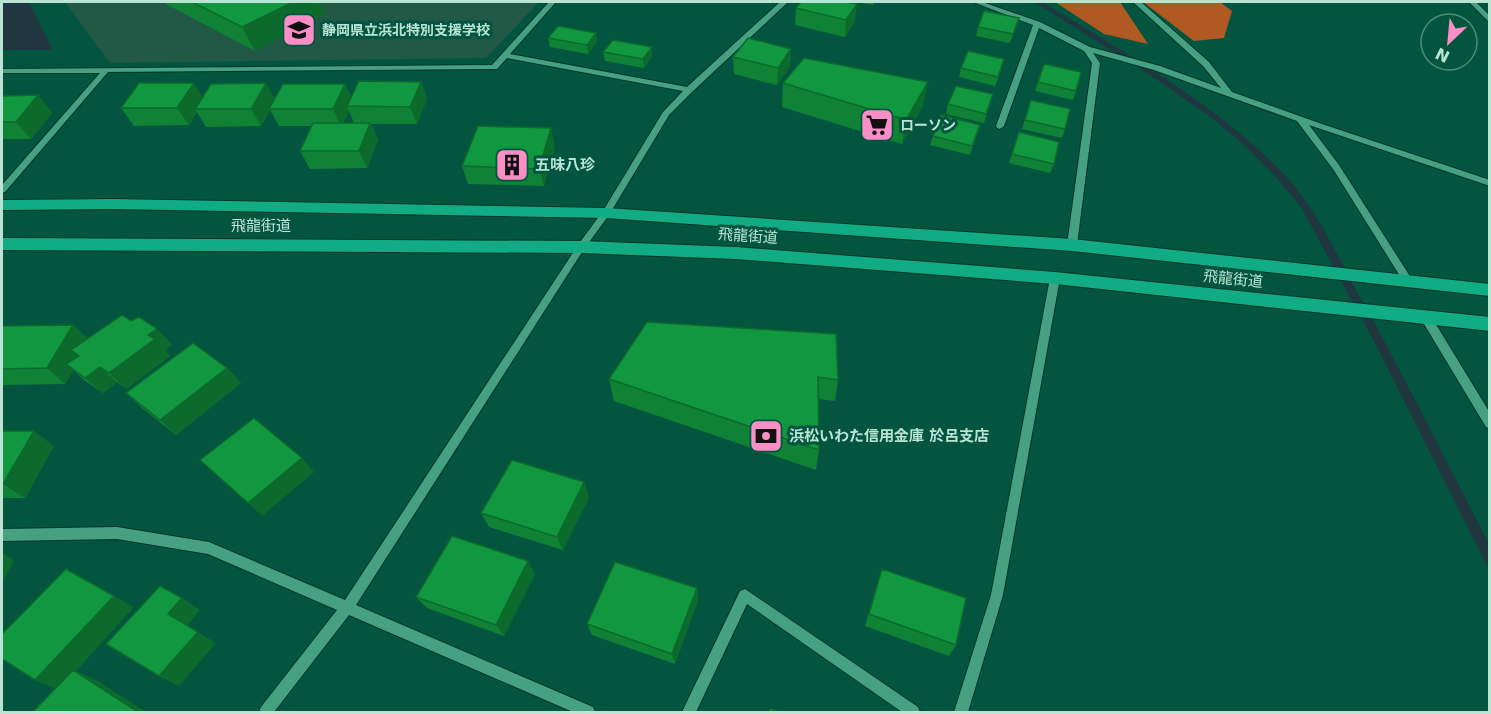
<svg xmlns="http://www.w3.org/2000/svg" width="1491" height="714" font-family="'DejaVu Sans','Noto Sans JP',sans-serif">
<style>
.built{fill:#225846}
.forest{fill:#b15923}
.water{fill:#203640}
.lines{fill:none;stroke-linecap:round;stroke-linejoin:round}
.stream{fill:#203640;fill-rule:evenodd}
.minor-casing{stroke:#023728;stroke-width:2}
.highway-casing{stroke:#023728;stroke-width:2}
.minor{fill:#46a082;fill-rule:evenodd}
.highway{fill:#11ac84;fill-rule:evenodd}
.wall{fill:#0f8236;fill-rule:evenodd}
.shaded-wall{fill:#0c6a2c}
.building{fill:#11973f;stroke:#0c6a2c;stroke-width:1.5}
.labels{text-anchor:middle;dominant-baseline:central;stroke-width:6;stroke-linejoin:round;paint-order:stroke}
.far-poi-label{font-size:14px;font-weight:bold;fill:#b9e3d2;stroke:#04553f;text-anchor:start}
.poi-label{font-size:15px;font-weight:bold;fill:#b9e3d2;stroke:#04553f;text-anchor:start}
.street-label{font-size:15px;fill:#b9e3d2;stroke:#04553f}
</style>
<rect width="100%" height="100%" fill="#04553f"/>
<path class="built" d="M65,2H539L486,58L110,63Z"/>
<path class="forest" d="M1055,2H1120L1148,44L1104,34Z
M1143,2H1220L1232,11L1224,38L1194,41Z"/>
<path class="water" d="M2,2H29L53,50H2Z"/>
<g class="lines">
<path class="stream" d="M1034,2H1042C1124,53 1211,100 1279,169C1314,204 1334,249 1357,292C1404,375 1446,461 1490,546V566L1486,564L1374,341L1301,207L1274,175L1244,145L1212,118L1143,70Z"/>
<defs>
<path id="minor" d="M549,2H556L510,54L687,87L780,2H788L692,92L669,115L609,215L584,249L356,605L593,707L595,712H573L349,615L274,712H259L261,707L337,610L208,554L117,539L2,541V529L117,527L209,542L345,600L578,245L603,211L663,112L683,91L507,58L497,69H494L108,72L5,192L2,193V185L100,73H2V69L492,65Z
M973,2H982L1040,22L1090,47L1160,66L1221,88L1203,66L1133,2H1141L1209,62L1232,92L1319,123L1490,180V186L1309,125L1339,165L1413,281L1411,284H1405L1333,169L1297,121L1154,70L1093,53L1100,63L1077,245L1072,248L1069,247L1067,245L1092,63L1084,51L1039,28L1004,126L1000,129L997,128L996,126L1033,25Z
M1469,2H1476L1490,16V23Z
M1055,274L1060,278L1003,595L968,712H954L991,595L1050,278Z
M1425,312L1429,313L1490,413V429L1486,427L1421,319L1420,316L1421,313Z
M745,589L918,707L920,712H902L747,604L696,712H682L740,591Z"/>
<path id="highway" d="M113,199L606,208L1072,239L1490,284V296L1072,251L606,218L113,209L2,210V200Z
M2,238L581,241L736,247L1055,272L1490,317V331L1055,284L736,259L581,253L2,250Z"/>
</defs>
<use href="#minor" class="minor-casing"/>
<use href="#highway" class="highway-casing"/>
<use href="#minor" class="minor"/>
<use href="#highway" class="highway"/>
</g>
<path class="wall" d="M162,2H319L325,14L255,51Z
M855,2H875L873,5Z
M796,8L855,21L845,37L795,25Z
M1019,18L1010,43L976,36L978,27Z
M548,38L597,42L588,54L550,47Z
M652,47V56L644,68L605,61L603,52Z
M791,49L790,66L777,85L734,74L733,57Z
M1044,64L1076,91L1073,100L1035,91Z
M961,68H1002L995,86L959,77Z
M421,82L427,99L417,124H371L378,140L367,168L310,169L300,151L312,126H279L270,110L261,126L206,127L197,112L189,125L134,126L121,108L203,97L275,99L345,84L351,97ZM349,111L354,123H343Z
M783,83L923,106L902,144L782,107Z
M993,94L984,123L946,114L948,104Z
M38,95L52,113L31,139H2V96Z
M1031,100L1065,129L1062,138L1022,129Z
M980,125L970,155L930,145L933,136Z
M1019,132L1054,164L1050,173L1009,163Z
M555,146L544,186L468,184L462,166Z
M131,321L157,329L172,345L165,350L170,356L126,389L117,382L103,393L84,380L73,370L65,384L2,385V327L73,325L88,339Z
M647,322L838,380L835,401L818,399L819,450L816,470L614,401L609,379Z
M227,368L241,383L176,435L142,408L126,393Z
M2,431L54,446L25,498H2Z
M589,497L563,550L489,527L481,513Z
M882,569L956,645L949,656L865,626Z
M535,574L504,636L427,608L416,597Z
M697,588L698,600L675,664L592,635L587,624Z"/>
<path class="shaded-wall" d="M293,2H319L325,14L255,51L242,27Z
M857,4L855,21L845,37L846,20Z
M596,33L597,42L588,54L587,45Z
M652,47V56L644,68L643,59Z
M791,49L790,66L777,85L778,68Z
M421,82L427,99L417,124L410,107Z
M928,82L923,106L902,144L906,120Z
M194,83L204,100L195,109L197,112L189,125L177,108Z
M266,83L275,100L269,109L270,110L261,126L251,109Z
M345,84L353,101L347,106L349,111L341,126L333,109Z
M38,95L52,113L31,139L16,122Z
M370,123L378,140L367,168L359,151Z
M551,128L555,146L544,186L539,169Z
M73,325L90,341L71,350L80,358L66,364L73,370L65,384L47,368Z
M157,329L172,345L165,350L170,356L126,389L109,373L148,335Z
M100,367L117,382L103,393L85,378Z
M227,368L241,383L176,435L160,420Z
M34,431L54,446L25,498L3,484Z
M302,458L314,472L262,516L248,503Z
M584,482L589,497L563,550L557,537Z
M2,553L14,560L2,583Z
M528,561L535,574L504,636L496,625Z
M697,588L698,600L675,664L672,654Z
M114,596L134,607L76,671L96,680L146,712H138L59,690L35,680Z
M182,598L200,610L187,626L168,614Z
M198,632L216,643L179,686L159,676Z"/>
<path class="building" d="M192,2H293L242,27Z
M801,2H846L857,4L846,20L796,8Z
M984,11L1019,18L1013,34L978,27Z
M558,26L596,33L587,45L548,38Z
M748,38L791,49L778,68L733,57Z
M613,40L652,47L643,59L603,52Z
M968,51L1004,59L998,77L961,68Z
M804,58L928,82L906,120L783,83Z
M1044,64L1081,72L1076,91L1038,82Z
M359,81L421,82L410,107L347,106Z
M139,83H194L177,108H121Z
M266,83L251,109H195L211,84Z
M283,84H345L333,109H269Z
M956,86L993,94L986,114L948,104Z
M38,95L16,122H2V96Z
M1031,100L1070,109L1065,129L1025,120Z
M941,115L980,125L972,146L933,136Z
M313,123H370L359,151H300Z
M478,126L551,128L539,169L462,166Z
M1019,132L1059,142L1054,164L1012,154Z
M122,315L131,321L139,317L157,329L148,335L155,339L109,373L100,367L85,378L66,364L79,356L71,350Z
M647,322L836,334L838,380L818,377L819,450L609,379Z
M73,325L47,368L2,369V326Z
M193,343L227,368L160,420L126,393Z
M254,418L302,458L248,503L200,460Z
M2,431H34L3,484H2Z
M512,460L584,482L557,537L481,513Z
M452,536L528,561L496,625L416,597Z
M615,562L697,588L672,654L587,624Z
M66,569L114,596L35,680L2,659V634Z
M882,569L966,598L956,645L869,614Z
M160,586L182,598L168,614L198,632L159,676L106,644Z
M73,670L138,712H33Z
M770,709L780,712H769Z"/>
<defs>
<symbol id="school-square" viewBox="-11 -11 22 22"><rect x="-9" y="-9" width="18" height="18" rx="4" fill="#fa8fc7" stroke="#04553f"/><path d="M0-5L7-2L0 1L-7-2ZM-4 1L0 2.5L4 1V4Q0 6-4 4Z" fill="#111"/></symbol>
<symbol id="supermarket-square" viewBox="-11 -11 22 22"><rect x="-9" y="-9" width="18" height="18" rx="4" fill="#fa8fc7" stroke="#04553f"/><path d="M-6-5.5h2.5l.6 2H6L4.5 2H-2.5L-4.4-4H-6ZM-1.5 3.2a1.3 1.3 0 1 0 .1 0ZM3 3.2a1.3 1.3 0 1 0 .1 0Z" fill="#111"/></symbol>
<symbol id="building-square" viewBox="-11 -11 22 22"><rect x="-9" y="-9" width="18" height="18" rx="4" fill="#fa8fc7" stroke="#04553f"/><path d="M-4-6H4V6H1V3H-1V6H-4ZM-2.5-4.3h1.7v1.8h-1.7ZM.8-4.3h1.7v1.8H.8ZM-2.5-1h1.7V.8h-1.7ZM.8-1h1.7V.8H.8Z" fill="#111"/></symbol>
<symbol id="bank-square" viewBox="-11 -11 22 22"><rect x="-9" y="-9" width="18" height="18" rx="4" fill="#fa8fc7" stroke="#04553f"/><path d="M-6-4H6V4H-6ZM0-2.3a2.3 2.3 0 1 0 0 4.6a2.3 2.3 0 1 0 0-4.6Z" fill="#111"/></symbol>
</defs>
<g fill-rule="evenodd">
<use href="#school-square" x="280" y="11" width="38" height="38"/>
<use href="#supermarket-square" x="858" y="106" width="38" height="38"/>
<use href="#building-square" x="493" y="146" width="38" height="38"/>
<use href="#bank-square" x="747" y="417" width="38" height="38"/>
</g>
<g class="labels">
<g class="far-poi-label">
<text x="322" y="30">静岡県立浜北特別支援学校</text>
<text x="900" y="125">ローソン</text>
</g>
<g class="poi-label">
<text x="535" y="165">五味八珍</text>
<text x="789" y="436">浜松いわた信用金庫 於呂支店</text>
</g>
<g class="street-label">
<text x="261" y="226">飛龍街道</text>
<text transform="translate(748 236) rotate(4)">飛龍街道</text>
<text transform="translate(1233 279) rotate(6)">飛龍街道</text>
</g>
</g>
<rect width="1491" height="714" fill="none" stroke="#b9e3d2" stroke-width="6"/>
<g transform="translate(1449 42) rotate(206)"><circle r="28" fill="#04553f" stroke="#4c8e7a" stroke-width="1.5"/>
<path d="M0-4.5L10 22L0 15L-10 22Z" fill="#fa8fc7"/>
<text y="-9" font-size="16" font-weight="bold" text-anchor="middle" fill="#b9e3d2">N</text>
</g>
</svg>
